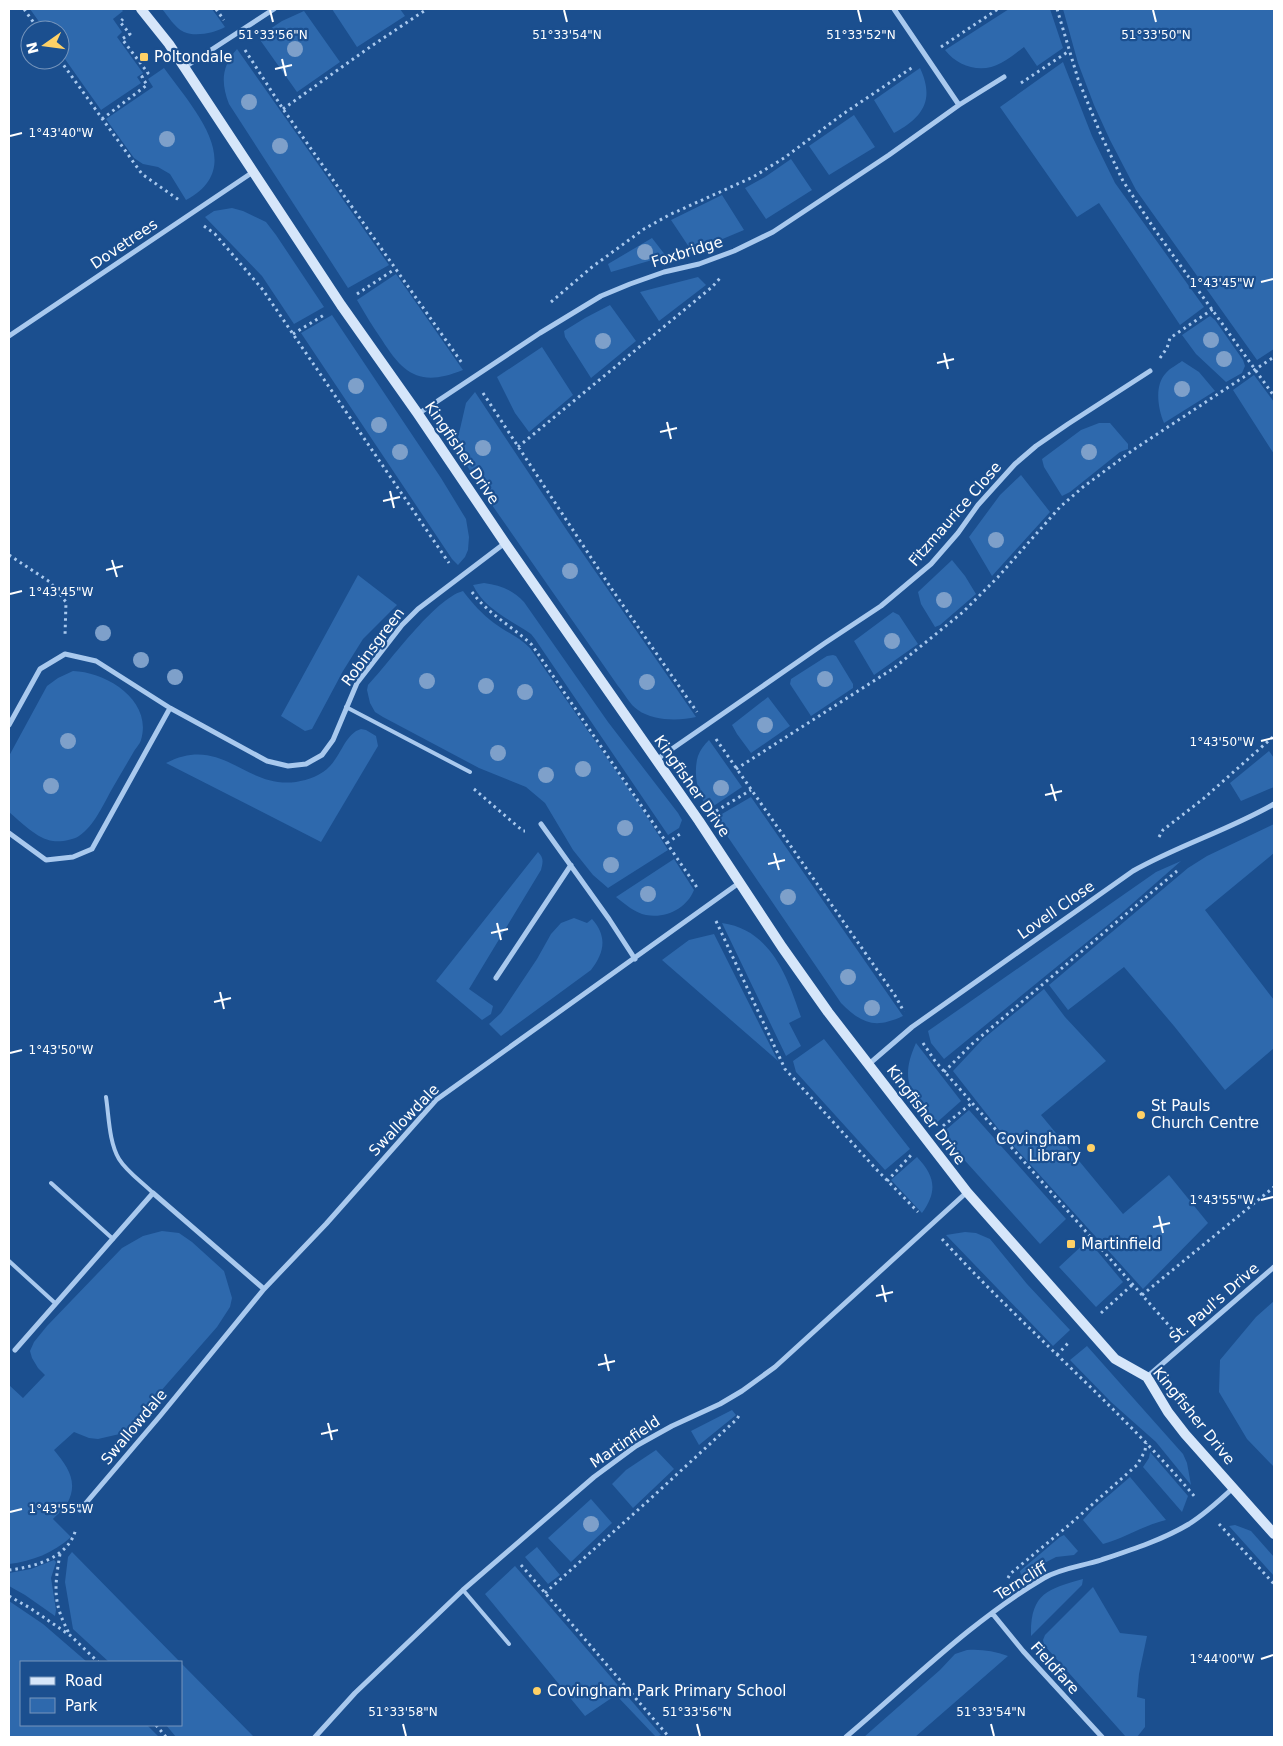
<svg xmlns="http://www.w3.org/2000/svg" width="1283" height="1746" font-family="'DejaVu Sans',sans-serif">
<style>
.green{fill:#2e69ad}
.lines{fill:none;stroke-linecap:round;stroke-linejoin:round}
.path{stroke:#a9c9ee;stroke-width:3;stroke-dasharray:2.5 4;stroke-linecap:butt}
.lane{stroke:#a9c9ee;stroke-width:4}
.street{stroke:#a9c9ee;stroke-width:5}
.secondary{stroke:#d6e6fa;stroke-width:10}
.tree{fill:#7ea0ca}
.ticks{fill:none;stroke:#fff;stroke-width:2}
.poi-dot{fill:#ffd166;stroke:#1b4f8f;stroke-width:2}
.labels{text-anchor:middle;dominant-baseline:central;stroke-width:4.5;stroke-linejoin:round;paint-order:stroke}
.poi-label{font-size:15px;fill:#fff;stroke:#1b4f8f;text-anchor:start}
.street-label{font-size:15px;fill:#fff;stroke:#1b4f8f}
.ticks-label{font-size:12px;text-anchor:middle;fill:#fff;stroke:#1b4f8f;stroke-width:4.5;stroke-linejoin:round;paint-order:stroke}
</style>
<rect width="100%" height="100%" fill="#1b4f8f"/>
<path class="green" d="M30,9H121L123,11L113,19L122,32L117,37L143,73L137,77L141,83L101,110L60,52V30H45Z
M162,9H212L225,27C215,33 195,37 184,32C175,28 168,16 162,9Z
M332,9H400L405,16L357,47Z
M1009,9H1050L1063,48L1037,66L1024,47C1017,52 1009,59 1001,63C982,74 958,67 945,50Z
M1063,9H1274V349L1257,360L1136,190L1110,140L1094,105L1078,63Z
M304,11L340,62L297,92L258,37L282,21Z
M237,49L389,265L348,288L229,104C221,83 221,67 237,49Z
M1063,62L1092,136L1115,183L1204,307L1180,325L1099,203L1077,217L1000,107Z
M164,68C190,105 250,166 186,200L170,174L158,167L143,164L134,158L106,119L153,87L148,79Z
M920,68C935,100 923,117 894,133L874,100Z
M854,115L875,147L829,175L809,146Z
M791,159L812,190L766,219L745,188L765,177Z
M722,195L744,230L713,243L691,250L671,220Z
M232,208L243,211L266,222L276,235L324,307L294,324L262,276L205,217L214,211Z
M652,238L666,256L611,272L608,264Z
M396,274L463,370C421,387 404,375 382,340C373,327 365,314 357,300Z
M698,277L706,285L659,321L640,292Z
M610,305L636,341L591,378L565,337L564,331L585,318Z
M332,315L441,478L466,519L469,537L468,550L465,557L458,565L452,559L301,333Z
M1210,316L1215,320L1243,360L1245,366L1242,373L1226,382L1196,354L1182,335Z
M542,347L573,395L529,432L515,413L497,377Z
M1182,361L1199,372L1215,391L1164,423C1158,409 1154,385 1166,373C1170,368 1177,365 1182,361Z
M1254,375L1274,402V454L1233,390Z
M475,392L568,532L696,717C679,721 653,721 638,710C630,705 624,693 618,686L492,505L462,458L457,441L460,429L466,403Z
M1099,423H1110L1128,444V449L1120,452L1070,492L1062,496L1044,467L1042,459L1081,430Z
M1021,475L1050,512L992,576L969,537L1000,495Z
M952,560L965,576L976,594L940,625L935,627L921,604L918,592Z
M358,575L397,605L363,639L343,671L312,729L305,731L281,716Z
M484,583C500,585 513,590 524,602L608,722L678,813L682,820L679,828L668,835L535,639L531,634C511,620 484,609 473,585Z
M463,591C472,603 482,614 494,623C506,632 519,637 530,648L637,801L668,850L608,888L593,875L573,850L545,803L526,787L479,768L383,717L375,712L370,703L367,690L368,685C390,662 434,599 463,591Z
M893,612L899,615L918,644L874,675L854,641Z
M833,655L836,656L853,684V688L811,716L790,684L791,679L827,656Z
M73,671C106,672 153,700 141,740C140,744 135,749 133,753C126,765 119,777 112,789C103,805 94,826 79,836C73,840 61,842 53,841C37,839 21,822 9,812V756L47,686L58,678Z
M768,697L790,726L751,753L737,734L732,725Z
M361,729L366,730L376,736L378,746L321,842L166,763C223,734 244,789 296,782C308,780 322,775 330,766C341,755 346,733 361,729Z
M709,740L742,787L709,809C697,797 693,772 698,756C700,750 704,745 709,740Z
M1269,751L1274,758V787L1241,801L1230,783Z
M751,797L903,1016C875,1029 862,1024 841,1003L715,818Z
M1274,824V853L1205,910L1274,1000V1048L1225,1090L1174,1026L1124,967L1068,1010L1049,985L1188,868L1207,856Z
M538,852C544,858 543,862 541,870L469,989L493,1006L491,1014L482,1020L436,981Z
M674,859L694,890C687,908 666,919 646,915C635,913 625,904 616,897Z
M1181,861L1109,924L944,1059L931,1043L928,1031L1156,872Z
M574,918L587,923L592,919C608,937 604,953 591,970L501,1036L489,1024L501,1013L537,959L551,934L561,923Z
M722,923C771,930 787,976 801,1017L789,1023L801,1046L786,1056Z
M714,934L778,1061L662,960L689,940Z
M1044,989L1065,1017L1106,1061L1041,1115L1123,1214L1169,1175L1208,1223L1143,1289L1000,1131L953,1071L983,1039Z
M824,1039L910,1149L885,1170L796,1072L793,1061Z
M916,1043L961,1101L934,1125C911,1095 899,1080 916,1043Z
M969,1110L1066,1219L1040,1244L941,1134Z
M917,1157C935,1176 938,1191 922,1213L891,1180Z
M162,1231L179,1233L192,1242L224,1271L232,1298L230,1307L217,1327L124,1433L98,1439L89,1438L74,1432L54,1450C68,1467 79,1482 67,1504C64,1510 57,1514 53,1519L71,1537C53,1553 33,1561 9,1564V1385L23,1398L45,1375L38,1368L32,1358L30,1351L34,1342L47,1326L122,1248L143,1236Z
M965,1232L976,1233L990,1239L1027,1284L1070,1330L1053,1346L946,1235Z
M1088,1240L1123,1282L1096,1307L1059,1267Z
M1274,1301V1467L1247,1439L1219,1392L1220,1360L1256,1317Z
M1087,1346L1183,1454L1187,1463L1191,1485L1156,1442L1111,1402L1070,1360Z
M732,1410L736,1415L699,1445L691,1431Z
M656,1450L674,1469L633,1508L612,1484L626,1470Z
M1150,1452L1188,1496L1182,1512L1143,1467L1149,1458Z
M1130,1477L1166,1520C1144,1525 1125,1538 1103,1544L1083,1520L1093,1509Z
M591,1499L612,1523L571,1562L548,1538Z
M1235,1525L1251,1531L1274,1557V1576L1229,1526Z
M1064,1535L1078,1551L1074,1555L1056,1557L1021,1575L1020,1571L1060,1537Z
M537,1547L560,1575L548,1584L525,1557Z
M72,1552L180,1662H109L73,1629L65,1582L68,1557Z
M54,1560L56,1562L51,1578L56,1610L55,1616L25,1595L9,1586V1573L31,1569Z
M515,1566L661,1735L656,1737L616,1695L585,1716L485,1594Z
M1083,1579L1082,1585L1031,1636C1030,1594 1047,1589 1083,1579Z
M1093,1587L1120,1633L1147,1636L1139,1674L1137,1697L1145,1699V1727L1137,1737H1126L1044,1645L1043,1640L1045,1635Z
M9,1601L43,1624L87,1662H21V1725H147L159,1737H9Z
M967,1650C981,1649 994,1651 1008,1656L915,1737H864L940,1670L955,1654Z
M181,1663L254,1737H176L166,1725H181Z"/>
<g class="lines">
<path class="path" d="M24,9L39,30
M216,9L224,20
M1057,9L1078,79L1101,135L1123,181L1155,230L1274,396
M941,47L998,9
M245,50L283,109L462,363
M60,60L142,174L179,200
M1021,83L1069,51
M283,109L370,47L427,9
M102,119L147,85L142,77L148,73L122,39L130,34L120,22L123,19
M204,226L215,234L263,290L449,563
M357,294L395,269
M551,302L592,267L644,229L669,215L753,177L784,158L843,114L913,67
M293,334L324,315
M1160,358L1167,348L1170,338L1213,309
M483,393L611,588L697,712
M518,447L712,287L722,276
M9,555L50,582L66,602L65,636
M472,592C488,614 512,626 532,645L698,889
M716,739L896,997L904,1012
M736,769L894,668L963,612L998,577L1060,507L1083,487L1133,450L1274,357
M474,789L523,831H525
M716,811L751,790
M1159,837L1163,830L1203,799L1274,736
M667,843L683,832
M716,921L785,1069L876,1169L918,1212
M923,1043L935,1061L1173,1330
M944,1072L972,1044L1177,871
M943,1126L972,1103
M887,1181L912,1154
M942,1239C1023,1328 1117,1405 1195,1497
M1142,1295L1274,1187
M1101,1313L1132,1285
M1057,1355L1070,1341
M1219,1524L1274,1584
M60,1554C54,1589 53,1604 70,1635
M521,1565L669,1737
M9,1570C35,1567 70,1557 76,1528
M1008,1578L1010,1574L1069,1525L1137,1465L1145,1451L1146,1443
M545,1593L649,1500L737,1419L740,1414
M9,1596L30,1608L71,1636L98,1662
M156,1725L166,1737"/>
<path class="lane" d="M346,707L470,772
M106,1097C109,1117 109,1142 119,1159C127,1172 142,1182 153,1193
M51,1183L113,1239
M9,1261L55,1303
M463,1590L509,1644"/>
<path class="street" d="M894,9L959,105
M185,67L274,9
M9,336L253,172
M418,414L540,333L601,296L630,284L664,272L699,264L734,251L773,232L889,155L959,105L1004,77
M9,725L40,669L65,654L96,661L170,708L267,761L288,766L306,764L322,755L333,740L357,683L402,625L418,609L505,543
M656,760L825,643L881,606L931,564L958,533L978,505L1015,464L1036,446L1068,424L1150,371
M541,824L609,919L635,959
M9,833L46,860L73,857L92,849L170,708
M496,978L571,865
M869,1064L912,1027L1133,871C1179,845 1229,830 1274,804
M15,1350L153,1193L264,1289
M1147,1377L1274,1267
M80,1510L160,1416L264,1289L326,1224L436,1100L739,883
M992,1613L1023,1651L1102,1737
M315,1737L355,1693L463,1590L594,1477L636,1446L672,1426L720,1404L742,1391L775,1367L967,1192
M846,1737C910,1683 971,1621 1044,1578C1061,1568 1083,1566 1101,1560C1131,1550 1162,1540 1189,1524C1205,1514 1219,1501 1233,1488"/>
<path class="secondary" d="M141,9L169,44L341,305L418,414L505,543L699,821L782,947L828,1012L967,1192L1115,1359L1147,1377L1168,1412L1185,1434L1274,1534"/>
</g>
<g class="tree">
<circle cx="295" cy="49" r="8"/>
<circle cx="249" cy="102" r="8"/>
<circle cx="167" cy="139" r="8"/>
<circle cx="280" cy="146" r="8"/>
<circle cx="645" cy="252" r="8"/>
<circle cx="1211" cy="340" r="8"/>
<circle cx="603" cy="341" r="8"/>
<circle cx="1224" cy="359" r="8"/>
<circle cx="356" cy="386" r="8"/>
<circle cx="1182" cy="389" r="8"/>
<circle cx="379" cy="425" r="8"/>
<circle cx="483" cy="448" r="8"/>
<circle cx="400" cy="452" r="8"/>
<circle cx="1089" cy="452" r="8"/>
<circle cx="996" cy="540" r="8"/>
<circle cx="570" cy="571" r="8"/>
<circle cx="944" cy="600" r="8"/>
<circle cx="103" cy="633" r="8"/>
<circle cx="892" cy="641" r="8"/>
<circle cx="141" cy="660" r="8"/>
<circle cx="175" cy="677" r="8"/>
<circle cx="825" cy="679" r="8"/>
<circle cx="427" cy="681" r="8"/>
<circle cx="647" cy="682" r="8"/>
<circle cx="486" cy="686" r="8"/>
<circle cx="525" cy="692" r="8"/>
<circle cx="765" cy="725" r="8"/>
<circle cx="68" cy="741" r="8"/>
<circle cx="498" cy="753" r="8"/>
<circle cx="583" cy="769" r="8"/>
<circle cx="546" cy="775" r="8"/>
<circle cx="51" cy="786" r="8"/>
<circle cx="721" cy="788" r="8"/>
<circle cx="625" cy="828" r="8"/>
<circle cx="611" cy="865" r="8"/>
<circle cx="648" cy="894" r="8"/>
<circle cx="788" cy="897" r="8"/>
<circle cx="848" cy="977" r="8"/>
<circle cx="872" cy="1008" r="8"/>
<circle cx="591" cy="1524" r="8"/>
</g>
<path class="ticks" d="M270,10L273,22M564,10L567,22M858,10L861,22M1153,10L1156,22M282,59L286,76M275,69L292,65M10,136L22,133M1261,282L1273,279M944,353L948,369M937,363L954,359M667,422L671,439M660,432L677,428M390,491L394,508M383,501L400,497M112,560L117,577M106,570L123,566M10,594L22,591M1261,741L1273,738M1051,784L1056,801M1045,795L1062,791M774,853L779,870M768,864L785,860M497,923L501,940M491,933L508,929M220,992L224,1009M214,1002L231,998M10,1053L22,1050M1261,1200L1273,1197M1159,1216L1163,1233M1153,1227L1170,1223M882,1285L886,1302M876,1296L893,1292M605,1354L609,1371M598,1365L615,1361M328,1423L332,1440M321,1434L338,1430M10,1512L22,1509M1261,1659L1273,1655M403,1724L406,1736M697,1724L700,1736M991,1724L994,1736"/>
<g class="poi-dot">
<rect x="139" y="52" width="10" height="10" rx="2.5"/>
<circle cx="1141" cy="1115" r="5"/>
<circle cx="1091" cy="1148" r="5"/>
<rect x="1066" y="1239" width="10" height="10" rx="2.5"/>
<circle cx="537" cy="1691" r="5"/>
</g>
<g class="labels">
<g class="poi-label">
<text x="154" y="57">Poltondale</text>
<text x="1151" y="1106">St Pauls<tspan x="1151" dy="17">Church Centre</tspan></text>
<text x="1081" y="1139" text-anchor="end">Covingham<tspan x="1081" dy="17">Library</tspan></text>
<text x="1081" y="1244">Martinfield</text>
<text x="547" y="1691">Covingham Park Primary School</text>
</g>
<g class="street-label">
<text transform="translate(124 244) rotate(-34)">Dovetrees</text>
<text transform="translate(687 252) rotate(-17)">Foxbridge</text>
<text transform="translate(462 453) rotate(56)">Kingfisher Drive</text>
<text transform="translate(955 514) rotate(-49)">Fitzmaurice Close</text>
<text transform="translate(373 647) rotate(-53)">Robinsgreen</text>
<text transform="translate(692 786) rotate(55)">Kingfisher Drive</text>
<text transform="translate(1056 910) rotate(-35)">Lovell Close</text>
<text transform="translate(926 1115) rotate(53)">Kingfisher Drive</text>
<text transform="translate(404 1120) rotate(-46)">Swallowdale</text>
<text transform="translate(1214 1303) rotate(-41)">St. Paul's Drive</text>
<text transform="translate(1194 1416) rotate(51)">Kingfisher Drive</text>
<text transform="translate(134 1427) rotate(-50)">Swallowdale</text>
<text transform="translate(625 1442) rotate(-34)">Martinfield</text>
<text transform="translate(1021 1581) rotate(-32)">Terncliff</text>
<text transform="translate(1055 1668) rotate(48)">Fieldfare</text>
</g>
</g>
<g class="ticks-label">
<text x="273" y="39">51°33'56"N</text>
<text x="567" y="39">51°33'54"N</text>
<text x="861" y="39">51°33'52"N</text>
<text x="1156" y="39">51°33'50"N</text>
<text x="61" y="137">1°43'40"W</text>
<text x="1222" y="287">1°43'45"W</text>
<text x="61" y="596">1°43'45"W</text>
<text x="1222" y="746">1°43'50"W</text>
<text x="61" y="1054">1°43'50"W</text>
<text x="1222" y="1204">1°43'55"W</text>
<text x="61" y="1513">1°43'55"W</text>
<text x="1222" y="1663">1°44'00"W</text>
<text x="403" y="1716">51°33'58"N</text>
<text x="697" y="1716">51°33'56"N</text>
<text x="991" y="1716">51°33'54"N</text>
</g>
<rect width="1283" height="1746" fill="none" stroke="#ffffff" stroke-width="20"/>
<rect x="20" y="1661" width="162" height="65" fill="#1b4f8f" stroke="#7695bc"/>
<rect x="30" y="1677" width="25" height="8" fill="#d6e6fa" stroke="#7695bc"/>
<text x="65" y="1686" font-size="15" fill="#ffffff">Road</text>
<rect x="30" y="1698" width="25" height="15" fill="#2e69ad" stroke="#7695bc"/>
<text x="65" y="1711" font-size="15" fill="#ffffff">Park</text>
<g transform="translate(45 45) rotate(256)"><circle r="24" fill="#1b4f8f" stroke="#7695bc"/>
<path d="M0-4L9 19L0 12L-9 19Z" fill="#ffd166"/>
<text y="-8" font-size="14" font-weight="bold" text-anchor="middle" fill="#ffffff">N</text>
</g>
</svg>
